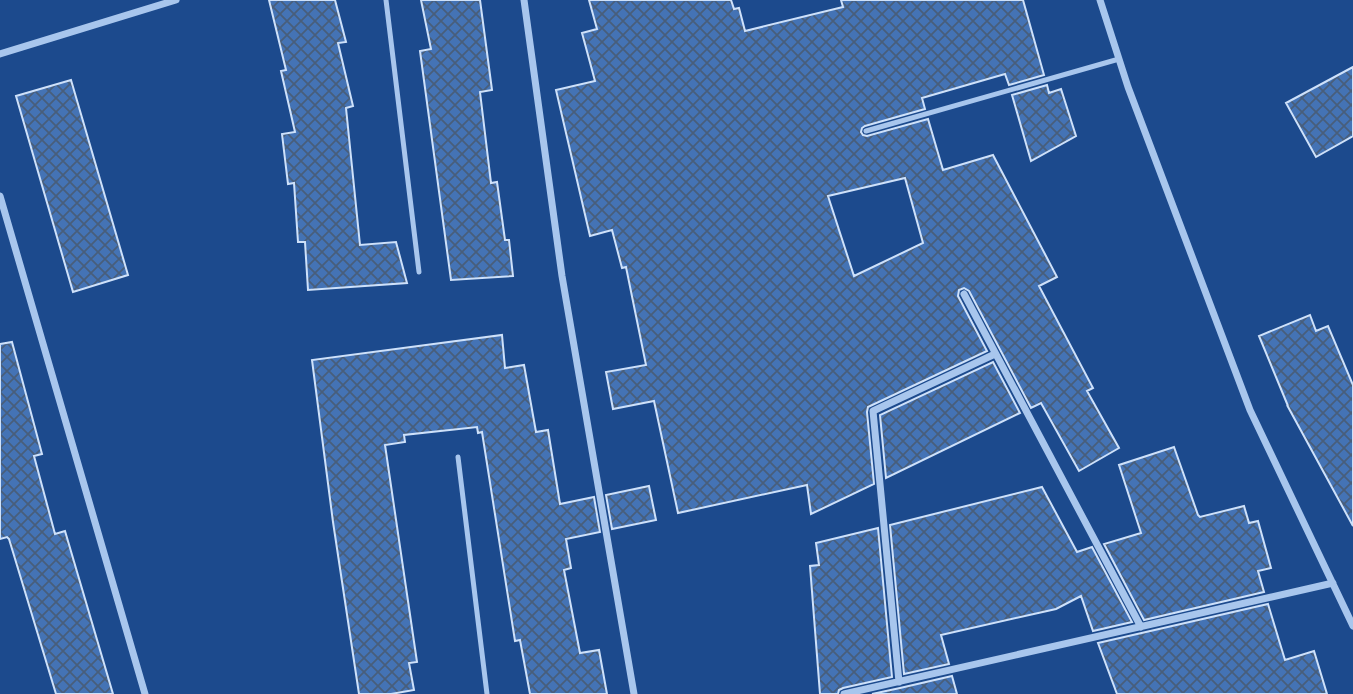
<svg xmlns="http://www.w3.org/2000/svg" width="1353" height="694" font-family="Poppins,sans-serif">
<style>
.building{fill:url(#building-cross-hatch);stroke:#cee1fa;stroke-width:2;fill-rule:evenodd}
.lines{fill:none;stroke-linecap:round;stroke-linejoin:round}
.service{stroke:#a8c6ed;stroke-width:5}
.minor{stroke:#a8c6ed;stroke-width:7}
</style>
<defs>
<pattern id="building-cross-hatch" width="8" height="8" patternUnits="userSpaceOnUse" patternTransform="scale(1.75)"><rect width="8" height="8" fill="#4473b5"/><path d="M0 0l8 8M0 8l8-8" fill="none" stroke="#485e7b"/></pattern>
</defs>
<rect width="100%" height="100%" fill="#1c4a8d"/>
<path class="building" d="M269,0H335L346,42L338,43L353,106L346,108L360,245L396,242L407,283L308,290L305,242H298L294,183L288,184L282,134L295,132L281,71L286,70Z
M421,0H480L492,90L480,92L491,183L497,182L505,240H509L513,276L451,280L420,51L431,49Z
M589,0H731L734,9L739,8L745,31L843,7L841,0H1023L1044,75L1009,85L1005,74L922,98L925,109L865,126L862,128L861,132L863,135L867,136L928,119L943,170L993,155L1057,277L1039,286L1093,388L1087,391L1119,448L1079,471L1041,403L1031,408L969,291L964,288L959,290L958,296L987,351L868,407L867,412L874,484L811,514L807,485L678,513L654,401L613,409L606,372L646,365L626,267L622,268L612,230L590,236L556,90L595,81L582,33L597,29ZM905,178L923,243L854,276L828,196Z
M1353,67V136L1316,157L1286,103Z
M71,80L128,275L73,292L16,96Z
M1047,85L1049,93L1061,89L1076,136L1031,161L1012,95Z
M1310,315L1316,331L1328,326L1353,385V526L1287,405L1288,406L1259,336Z
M502,335L505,368L524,365L536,432L548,430L560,504L594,497L600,532L566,539L571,568L564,570L580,653L599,650L607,694H530L520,640L515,641L482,432L478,433L477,427L404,435L405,442L385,445L417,662L409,663L414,690L391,694H359L333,522L312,360Z
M12,342L42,454L34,456L55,534L65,531L113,694H56L9,539L7,537L0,539V344Z
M993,362L1020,413L886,478L880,415Z
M1174,447L1198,515L1200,517L1244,506L1249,523L1258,521L1271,568L1258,571L1264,592L1144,620L1104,544L1141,533L1119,465Z
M649,486L656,520L612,529L606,495Z
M1042,487L1077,552L1092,547L1132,622L1093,631L1081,596L1056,609L941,635L949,664L904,674L890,525Z
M878,528L892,677L843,688L839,690L838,694H820L810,566L819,565L816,543Z
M1268,604L1285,660L1314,651L1327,694H1117L1098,643Z
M952,676L957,694H872L900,688Z"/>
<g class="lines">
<path class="service" d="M386,0L419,272
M866,131L1119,59
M458,457L487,694"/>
<path class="minor" d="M524,0L562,276L634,694
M1100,0L1128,87L1250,410L1353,626
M0,54L176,0
M0,196L145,694
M964,294L1141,627
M899,682L873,411L995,354
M844,694L1333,583"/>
</g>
</svg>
